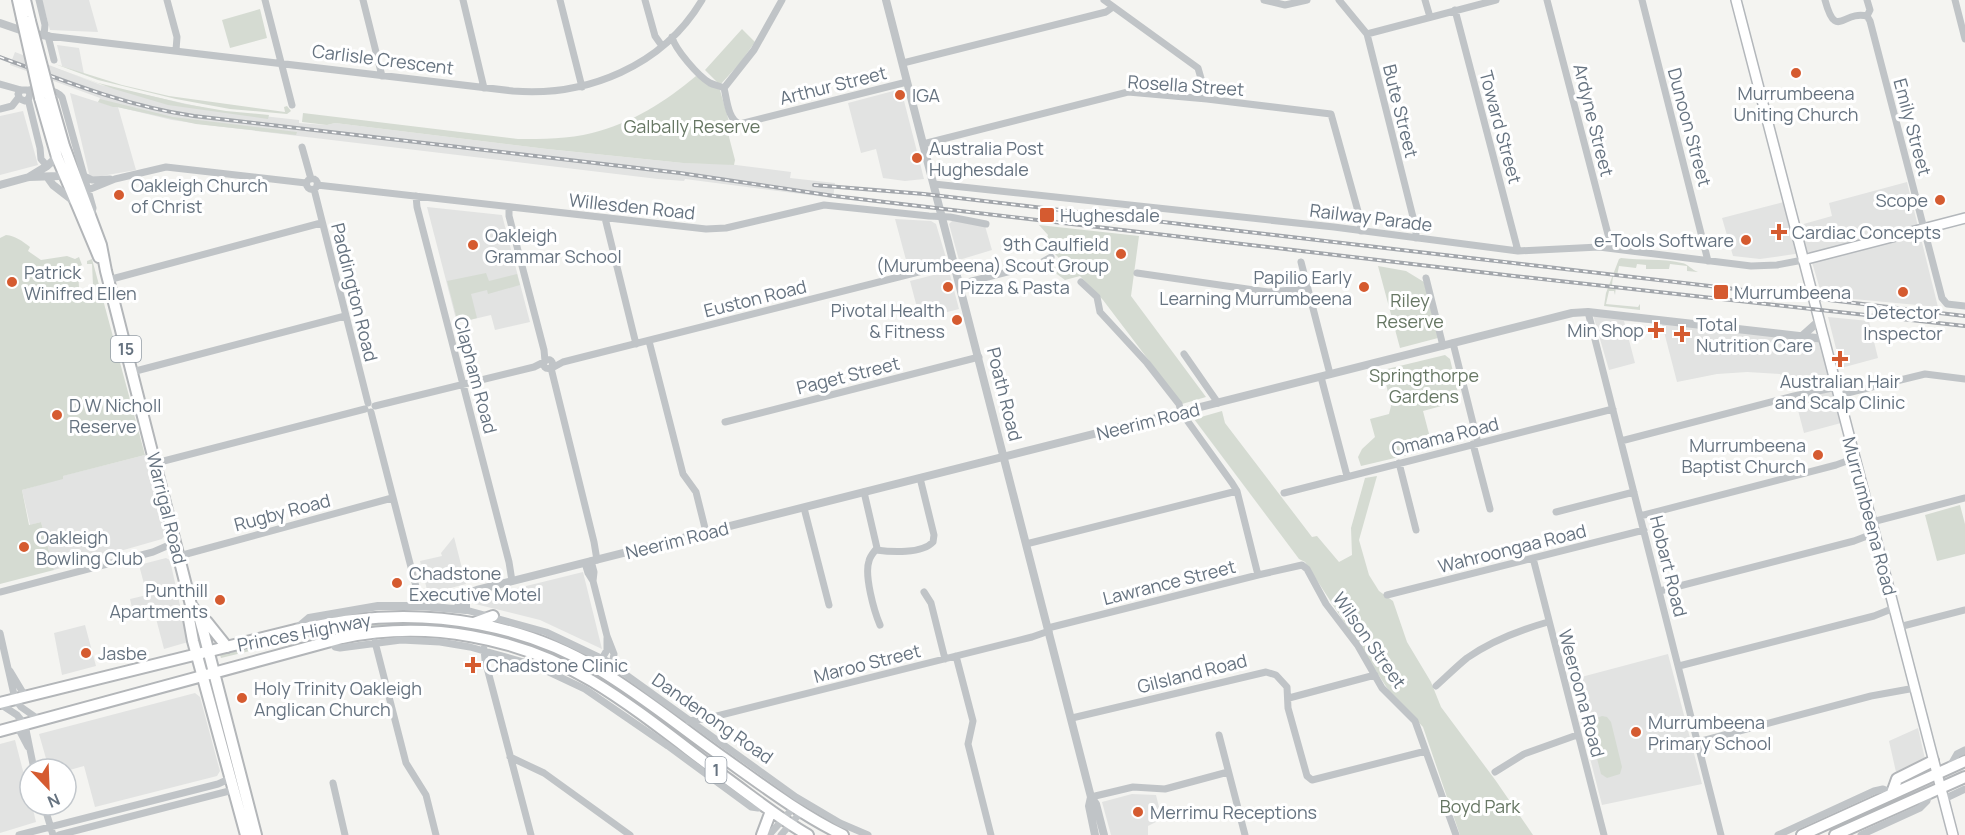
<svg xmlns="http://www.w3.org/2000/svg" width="1965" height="835" font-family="Manrope,sans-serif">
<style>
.built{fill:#e2e3e2}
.green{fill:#d5dbd2}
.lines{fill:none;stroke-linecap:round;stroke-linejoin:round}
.secondary-casing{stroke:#b3b7bb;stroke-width:12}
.trunk-casing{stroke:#b3b6b9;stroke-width:14}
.minor{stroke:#c0c4c7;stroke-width:7}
.tertiary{stroke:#c0c4c7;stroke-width:8}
.secondary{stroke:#fff;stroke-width:9}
.trunk{stroke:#fff;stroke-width:10}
.rail-casing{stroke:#a2a6ab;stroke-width:4}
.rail{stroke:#fff;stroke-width:1.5;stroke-dasharray:4.5;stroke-linecap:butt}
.trunk-bridge-casing{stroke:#b3b6b9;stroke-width:14;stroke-linecap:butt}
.trunk-bridge{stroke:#fff;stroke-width:10}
.poi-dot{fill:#d55b30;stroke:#fff;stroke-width:2}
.labels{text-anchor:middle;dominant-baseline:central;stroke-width:6;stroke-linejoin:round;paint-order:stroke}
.shield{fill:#fff;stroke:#949da6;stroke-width:1.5}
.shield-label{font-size:16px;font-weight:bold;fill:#667380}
.street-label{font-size:18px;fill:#667380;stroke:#fff}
.poi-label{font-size:18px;fill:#667380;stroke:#fff;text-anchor:start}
.park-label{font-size:18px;fill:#677764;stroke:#fff}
</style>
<rect width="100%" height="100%" fill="#f4f4f1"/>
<path class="built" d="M42,0H89L98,32L50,30Z
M57,45L79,48L84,74L62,66Z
M15,52L101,85L219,111L299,120V123L327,125L335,123L547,149L683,163L728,164L791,172L790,178L835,183L833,198L685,179L684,181L658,179L207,125L172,120L118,107L136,170L90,178L70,93L98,102L100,98L10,65Z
M901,89L924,179L905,181L883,178L876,149L861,153L848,103Z
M23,111L38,165L0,175V116Z
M1907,182L1938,307L1822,296L1809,252L1760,259L1733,256L1722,218L1792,200L1800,225L1832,216L1829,203Z
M427,207L502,215L530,322L495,330L491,315L457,323Z
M895,219L931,221L936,224L947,261L909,271Z
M954,219L985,226L992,250L959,260L949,224Z
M949,271L959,309L920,319L910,281Z
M1593,315L1822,342L1832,381L1797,391L1780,374L1747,372L1717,374L1677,382L1662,324L1624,321L1635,363L1609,370Z
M1828,317L1869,321L1878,358L1841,368Z
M1832,390L1841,423L1804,433L1795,399Z
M145,455L165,535L162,539L54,570L41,522L30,525L22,490L63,478L62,476Z
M454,537L466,584L428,594L420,561L442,556L441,553Z
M166,558L170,560L188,642L164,649L153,607L133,612L130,599L147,595L139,565Z
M583,572L602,649L540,620L475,604L474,599Z
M85,625L96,666L62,675L54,633Z
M1668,654L1702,784L1602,805L1570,680Z
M195,693L200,697L220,771L217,776L95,807L84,766L66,771V769H49L39,734Z
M1918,728L1925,759L1896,772L1889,741Z
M15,740L30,798V805H32L36,822L0,833V744Z
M1132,794L1156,795L1162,819L1148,826V835H1111L1102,802Z"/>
<path class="green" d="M260,9L267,38L230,48L222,20Z
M742,29L755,42L740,63L720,85L705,70Z
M55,64L122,85L169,96L285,112L284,107L287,106L291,111L287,114L230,109L176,99L98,80Z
M50,66L98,83L185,104L226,111L269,115L268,119L168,105L114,89Z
M696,76L720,90L730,125L729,137L735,160L734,165L683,163L547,149L335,123L327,125L302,122L303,113L518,139C542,139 569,139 592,133C632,123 665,102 696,76Z
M100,99L173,117L297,132L296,135L196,124L117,107H113L98,102Z
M1039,225L1139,236L1131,296L1206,397L1182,404L1103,300L1080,276L1065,280L1050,269L1065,264L1045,244L1048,235Z
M6,235C16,236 22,241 30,247L28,251L41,260L67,256L75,259L79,257L82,265L78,267L79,288L85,302L96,295L93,285L92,264H87V261L92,259L145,455L63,476V479L22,490L29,525L41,522L54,570L0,584V238Z
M1621,258C1642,261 1661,258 1682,263C1688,264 1692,270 1698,272L1687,271V266L1670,264L1669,269H1646V265L1637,264L1636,268L1619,266L1617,276H1613L1612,285L1616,286L1615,295L1614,291H1609L1606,304L1638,307L1640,304V310L1604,306L1606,293L1619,259Z
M1378,266L1406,271L1424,282L1438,338L1400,348Z
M486,273L489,281L517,274L520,285L488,294L487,290L471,294L477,318L458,323L447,281Z
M1445,355L1450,359L1460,401L1423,411L1433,449L1361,466L1358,457L1362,449L1375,437L1370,419L1389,414L1391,406L1383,370Z
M1222,411L1225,423L1312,537L1317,536L1339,562L1352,555L1351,528L1365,478L1377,476L1359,540L1369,575L1379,591L1393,601L1407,642L1431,682L1441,707L1496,781L1533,835H1460L1423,727L1389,691L1305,562L1299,559L1194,419Z
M1960,505L1965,524V554L1937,561L1925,515Z
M401,621C423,623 445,623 466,626C510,632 552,650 591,670L589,674L574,666L418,626H379L342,629L221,658L220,655C280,641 339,625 401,621Z
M1602,716L1607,717L1611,722L1622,767L1620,774L1607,778L1601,774L1589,727L1592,720Z"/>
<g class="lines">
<defs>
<path id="secondary" d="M1736,0L1953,835
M1803,260L1965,218"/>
<path id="trunk" d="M18,0L22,18
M25,0L30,21
M50,97L64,146L101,245L106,271L191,605L199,616L204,634L256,835
M40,98L57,157L99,257
M191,605L189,619L193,641L246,835
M199,616L207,622L227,647
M474,623L493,616
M0,703L295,630C314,627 333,622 353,620C437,610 525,625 598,669C640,694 678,725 717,753C758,782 798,813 843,835
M0,731L342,638C427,620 518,637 592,681C640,710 684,747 729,780C755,799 780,819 808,835
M1892,793L1897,779L1933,761
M762,835L771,811
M1802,835L1965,761
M1835,835L1965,777"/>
</defs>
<use href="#secondary" class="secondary-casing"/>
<use href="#trunk" class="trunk-casing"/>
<path class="minor" d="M39,0L45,25L44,35
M167,0L177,37L176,50
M265,0L292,105
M363,0L382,76
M463,0L484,88
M560,0L582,87
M645,0L655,36L662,46
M1104,0L1198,68L1207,99
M1264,0L1285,5L1307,0
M1339,0L1367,34L1416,229V238
M1425,0L1430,17
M1547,0L1610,242V248
M1642,0L1708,261
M1825,0C1836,41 1843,10 1867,16L1870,21L1942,298L1947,304L1965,306
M1867,0L1870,10L1867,16
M1955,0L1965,39
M1455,10L1518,251
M1367,34L1496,0
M672,37C675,49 698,76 710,83C714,85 720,86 724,88
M54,60L48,36L513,91C587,97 663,66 702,0
M903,63L1106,12L1113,7
M0,84L21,90H27L30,93L29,98L25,101L20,99L18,94L21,90
M724,88C727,100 728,120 740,124L907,82
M724,88L754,50L782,0
M29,90C39,88 55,89 62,97L93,208L91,217
M28,99L40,148L41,159L47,166
M0,109L12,106L19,97
M923,144L1128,92L1207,99L1331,114L1361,222V231
M302,147L311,179
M84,176L92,180L110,179
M306.5 184a5.5 5.5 0 1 1 11 0a5.5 5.5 0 1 1-11 0Z
M934,184L1334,227L1518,251L1599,247L1751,266L1777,265L1803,260
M317,185L706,229L726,228L824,205L929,216L950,217L986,224
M314,189L368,403
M88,190L115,179L166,167L306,183
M416,196L417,207L509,562L512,581
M509,207V216L544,350L545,361
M605,218L636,344
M1301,262L1330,374
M1137,273L1268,292L1307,289
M1426,278L1443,346
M108,280L321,223
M1081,282L1097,297L1100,312L1147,363L1179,404L1181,412L1232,483L1237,491L1258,575
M960,284L1039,264L1051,257
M1588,312L1721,835
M649,341L683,474L696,492L706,532
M1453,343L1478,443
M1184,354L1218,403
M543.5 364a4.5 4.5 0 1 1 9 0a4.5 4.5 0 1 1-9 0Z
M551,368L594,542L597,560
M552,368L563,362L954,263
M132,372L345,316
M1321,377L1347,476
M1839,395L1925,374L1965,379
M375,406L534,367L544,362
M371,412L421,606
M725,422L979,357
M1621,441L1794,396L1837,387
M1473,444L1490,509
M156,463L365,409
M1399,463L1416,530
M864,492L877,548C874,552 870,556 869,561C864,575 874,611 880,625
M1284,493L1613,409
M804,508L829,605
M1556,512L1634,492
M1640,516L1836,465L1855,458
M1872,522L1965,498
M1026,544L1237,491
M876,550C891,552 922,554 933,542L934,535L920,478
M179,556L392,498
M1533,558L1604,835
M591,561L594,572L593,581L607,636L614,654L612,665L608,675
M585,563L588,573L593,581
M1660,591L1854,541L1875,533
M0,592L153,552L176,542
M924,592L931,603L945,659
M1387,595L1644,530
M466,610L546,632L607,661L796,797L840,823L868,835
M1899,627L1965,610
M1048,628L1258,575L1302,565L1307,569L1326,604L1358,646L1382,688L1415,721L1456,835
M0,633L15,699L21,707L41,721
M330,640L335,647L340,648L401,640L440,642L470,647L534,665L585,689L668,746L751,807L758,808L763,805
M375,642L406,763L426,795L436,835
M484,649L485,660L531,835
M956,656L973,721L968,744L991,835
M600,662L607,650V638
M1679,666L1874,616L1894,608
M10,671L25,696
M1436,686C1446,677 1456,667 1467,658C1491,641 1520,630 1548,622
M1289,698L1375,675
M0,704L17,715L25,725L34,769
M1072,718L1266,672L1276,675L1287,687L1288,708L1307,776L1312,780L1426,751
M689,721L709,718L1032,637L1049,631
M17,726L28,747
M1219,735L1245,835
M1698,742L1871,696L1915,688
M510,757L544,773L630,835
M1949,768L1957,754L1965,750
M1495,772L1524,754L1577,735
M333,783L345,835
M1091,797L1133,787L1165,789L1228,772
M1944,799L1965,789
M44,805L53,835
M19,835L218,784L229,779
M59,835L233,790
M769,835L794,807
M781,835L801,812
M1778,835L1874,791L1883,789L1892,793
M1861,835L1920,808L1927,801L1929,793"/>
<path class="tertiary" d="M886,0L1091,797L1096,804L1104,835
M0,23L29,33L48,36
M29,177L47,166L57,157
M48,178L53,185L75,202
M0,185L29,177L59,176L69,171
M1801,337L1820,320
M458,609C459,596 465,594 477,590L1572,313L1588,312L1825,339
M295,630L309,618L378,606H421L466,610V600L474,592
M1091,797L1089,806L1095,835"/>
<use href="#secondary" class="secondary"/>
<use href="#trunk" class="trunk"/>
<defs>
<path id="rail" d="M0,57C64,81 126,106 194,116L680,173L834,196L1514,276L1965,326
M814,185L924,194L1965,316"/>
</defs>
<use href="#rail" class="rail-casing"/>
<use href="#rail" class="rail"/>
<defs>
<path id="trunk-bridge" d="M22,18L40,98
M30,21L50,97"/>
</defs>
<use href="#trunk-bridge" class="trunk-bridge-casing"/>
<use href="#trunk-bridge" class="trunk-bridge"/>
</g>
<g class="poi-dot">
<circle cx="1796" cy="73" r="6"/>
<circle cx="900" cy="95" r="6"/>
<circle cx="917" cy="158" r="6"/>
<circle cx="119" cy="195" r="6"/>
<circle cx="1940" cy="200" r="6"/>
<rect x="1039" y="207" width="16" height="16" rx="3"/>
<path d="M1776 223h6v6h6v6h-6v6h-6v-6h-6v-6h6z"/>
<circle cx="1746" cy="240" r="6"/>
<circle cx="473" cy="245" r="6"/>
<circle cx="1121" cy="254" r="6"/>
<circle cx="12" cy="282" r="6"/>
<circle cx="948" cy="287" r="6"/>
<circle cx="1364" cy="287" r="6"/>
<rect x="1713" y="284" width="16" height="16" rx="3"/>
<circle cx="1903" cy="292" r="6"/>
<circle cx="957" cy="320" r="6"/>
<path d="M1653 321h6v6h6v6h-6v6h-6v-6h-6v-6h6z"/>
<path d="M1679 325h6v6h6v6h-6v6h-6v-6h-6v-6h6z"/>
<path d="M1837 350h6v6h6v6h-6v6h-6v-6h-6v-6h6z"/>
<circle cx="57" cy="415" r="6"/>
<circle cx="1818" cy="455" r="6"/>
<circle cx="24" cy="547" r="6"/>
<circle cx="397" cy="583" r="6"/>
<circle cx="220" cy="600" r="6"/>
<circle cx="86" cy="653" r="6"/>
<path d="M470 656h6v6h6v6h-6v6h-6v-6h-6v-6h6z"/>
<circle cx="242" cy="698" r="6"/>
<circle cx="1636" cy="732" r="6"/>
<circle cx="1138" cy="812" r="6"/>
</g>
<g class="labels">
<g class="shield">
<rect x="111" y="336" width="30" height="26" rx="4.5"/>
<rect x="705.5" y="757" width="21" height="26" rx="4.5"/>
</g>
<g class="shield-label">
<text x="126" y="349">15</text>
<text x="716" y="770">1</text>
</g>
<g class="street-label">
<text transform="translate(383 59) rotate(7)">Carlisle Crescent</text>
<text transform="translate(833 85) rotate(-14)">Arthur Street</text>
<text transform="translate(1186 85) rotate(4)">Rosella Street</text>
<text transform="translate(1401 111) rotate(76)">Bute Street</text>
<text transform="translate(1594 120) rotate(76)">Ardyne Street</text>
<text transform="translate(1501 127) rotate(75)">Toward Street</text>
<text transform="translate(1690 127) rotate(75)">Dunoon Street</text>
<text transform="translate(1913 127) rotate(75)">Emily Street</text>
<text transform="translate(632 206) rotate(6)">Willesden Road</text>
<text transform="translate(1371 217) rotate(7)">Railway Parade</text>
<text transform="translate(355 292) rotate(76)">Paddington Road</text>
<text transform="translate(755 298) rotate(-14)">Euston Road</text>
<text transform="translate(476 375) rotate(75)">Clapham Road</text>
<text transform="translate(848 375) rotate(-14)">Paget Street</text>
<text transform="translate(1005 394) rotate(76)">Poath Road</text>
<text transform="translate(1148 421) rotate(-14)">Neerim Road</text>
<text transform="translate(1445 436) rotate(-14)">Omama Road</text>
<text transform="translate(167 508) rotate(76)">Warrigal Road</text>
<text transform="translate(282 512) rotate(-15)">Rugby Road</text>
<text transform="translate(1870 516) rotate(75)">Murrumbeena Road</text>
<text transform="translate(677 540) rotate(-14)">Neerim Road</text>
<text transform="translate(1512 548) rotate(-14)">Wahroongaa Road</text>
<text transform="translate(1669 566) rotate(76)">Hobart Road</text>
<text transform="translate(1169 582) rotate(-14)">Lawrance Street</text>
<text transform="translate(304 632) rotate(-11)">Princes Highway</text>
<text transform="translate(1370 640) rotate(55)">Wilson Street</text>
<text transform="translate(867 663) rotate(-14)">Maroo Street</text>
<text transform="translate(1192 673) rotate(-14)">Gilsland Road</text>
<text transform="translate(1582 693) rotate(75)">Weeroona Road</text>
<text transform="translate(713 718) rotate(35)">Dandenong Road</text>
</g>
<g class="poi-label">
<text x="1796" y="93" text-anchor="middle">Murrumbeena<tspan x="1796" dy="21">Uniting Church</tspan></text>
<text x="912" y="95">IGA</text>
<text x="929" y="148">Australia Post<tspan x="929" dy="21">Hughesdale</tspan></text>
<text x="131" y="185">Oakleigh Church<tspan x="131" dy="21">of Christ</tspan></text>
<text x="1928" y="200" text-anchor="end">Scope</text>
<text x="1060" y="215">Hughesdale</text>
<text x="1792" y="232">Cardiac Concepts</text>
<text x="485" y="235">Oakleigh<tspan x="485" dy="21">Grammar School</tspan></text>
<text x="1734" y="240" text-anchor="end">e-Tools Software</text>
<text x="1109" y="244" text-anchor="end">9th Caulfield<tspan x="1109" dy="21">(Murumbeena) Scout Group</tspan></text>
<text x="24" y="272">Patrick<tspan x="24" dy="21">Winifred Ellen</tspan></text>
<text x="1352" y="277" text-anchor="end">Papilio Early<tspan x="1352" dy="21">Learning Murrumbeena</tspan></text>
<text x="960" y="287">Pizza &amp; Pasta</text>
<text x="1734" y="292">Murrumbeena</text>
<text x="945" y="310" text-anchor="end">Pivotal Health<tspan x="945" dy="21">&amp; Fitness</tspan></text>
<text x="1903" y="312" text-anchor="middle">Detector<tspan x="1903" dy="21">Inspector</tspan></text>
<text x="1696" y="324">Total<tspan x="1696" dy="21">Nutrition Care</tspan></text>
<text x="1644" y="330" text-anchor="end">Min Shop</text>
<text x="1840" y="381" text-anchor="middle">Australian Hair<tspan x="1840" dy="21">and Scalp Clinic</tspan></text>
<text x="69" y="405">D W Nicholl<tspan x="69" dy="21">Reserve</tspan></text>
<text x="1806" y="445" text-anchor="end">Murrumbeena<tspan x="1806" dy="21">Baptist Church</tspan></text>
<text x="36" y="537">Oakleigh<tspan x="36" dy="21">Bowling Club</tspan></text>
<text x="409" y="573">Chadstone<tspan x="409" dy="21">Executive Motel</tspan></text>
<text x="208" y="590" text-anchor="end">Punthill<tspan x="208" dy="21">Apartments</tspan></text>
<text x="98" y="653">Jasbe</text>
<text x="486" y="665">Chadstone Clinic</text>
<text x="254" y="688">Holy Trinity Oakleigh<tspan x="254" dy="21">Anglican Church</tspan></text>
<text x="1648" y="722">Murrumbeena<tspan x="1648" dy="21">Primary School</tspan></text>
<text x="1150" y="812">Merrimu Receptions</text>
</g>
<g class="park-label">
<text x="692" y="126">Galbally Reserve</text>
<text x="1410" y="300">Riley<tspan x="1410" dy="21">Reserve</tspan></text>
<text x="1424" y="375">Springthorpe<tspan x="1424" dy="21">Gardens</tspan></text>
<text x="1480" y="806">Boyd Park</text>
</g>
</g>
<g transform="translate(48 787) rotate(157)"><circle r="28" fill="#ffffff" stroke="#c2c7cc" stroke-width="1.5"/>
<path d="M0-4.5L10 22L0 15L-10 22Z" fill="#d55b30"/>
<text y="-9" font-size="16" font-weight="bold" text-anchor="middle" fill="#667380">N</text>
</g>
</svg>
